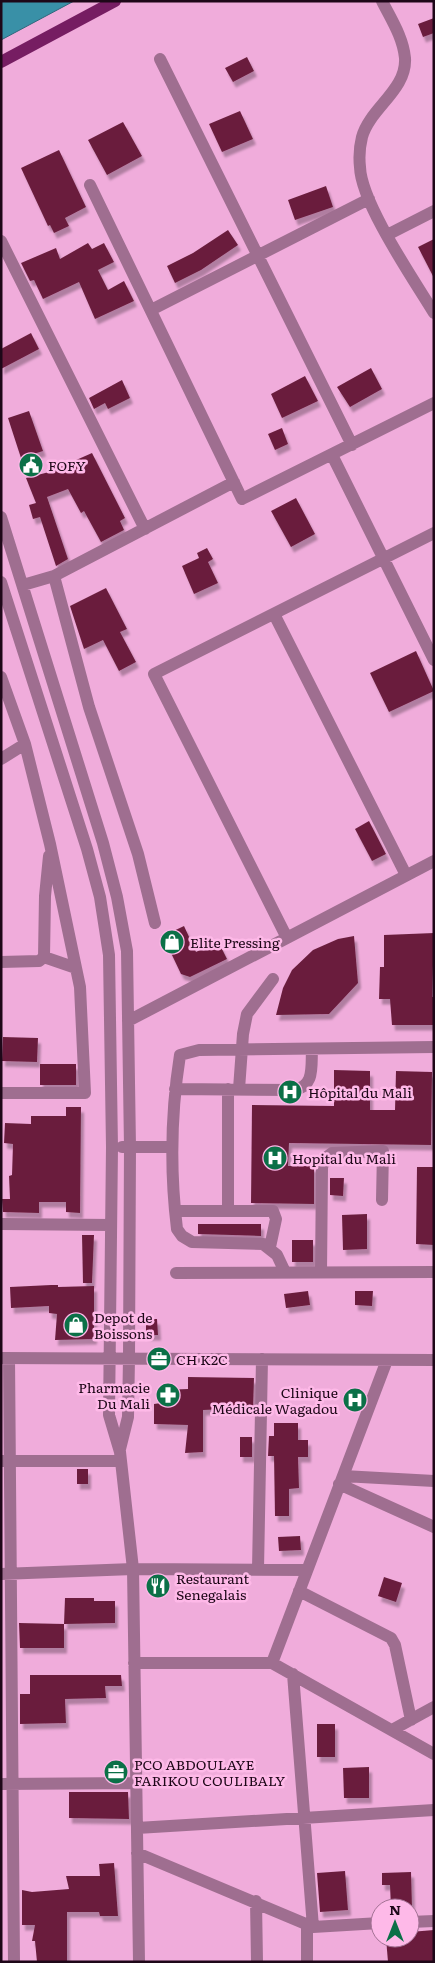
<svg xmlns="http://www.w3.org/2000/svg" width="435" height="1963" font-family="Literata,serif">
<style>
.water{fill:#3990a7;stroke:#31677c}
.building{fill:#6a1f3e;filter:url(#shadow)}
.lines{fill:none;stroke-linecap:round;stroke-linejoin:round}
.minor{stroke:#9f6e90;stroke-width:12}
.major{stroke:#761d62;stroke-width:12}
.labels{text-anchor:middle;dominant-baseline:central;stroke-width:5;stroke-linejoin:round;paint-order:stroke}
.poi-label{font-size:14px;fill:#1e0718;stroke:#feb9e8;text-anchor:start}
</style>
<defs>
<filter id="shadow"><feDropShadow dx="3" dy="5.5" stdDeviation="1" flood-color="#0004"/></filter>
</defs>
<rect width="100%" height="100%" fill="#f0acdb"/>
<path class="water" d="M1,1H74L1,40Z"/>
<path class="building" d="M434,18V33L423,37L418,24Z
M247,57L254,71L233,82L225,68Z
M240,111L253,139L222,152L209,124Z
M123,122L142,156L107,175L88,140Z
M59,150L86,207L65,218L69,226L54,233L50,225L48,226L21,168Z
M326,186L333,207L295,220L288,200Z
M228,230L238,245L201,270L175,283L167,266L193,253Z
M434,239V278L418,247Z
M88,243L92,249L104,243L114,262L98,270L108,290L124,281L134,301L95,319L79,282L43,299L34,280L30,281L21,263L56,248L60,259Z
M31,333L39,349L1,369V349Z
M371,368L382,389L350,407L337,387Z
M305,376L318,401L282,418L271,394Z
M122,380L130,398L108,409L105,403L94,409L89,398Z
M29,411L43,451L21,458L8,418Z
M282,428L288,444L275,450L268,434Z
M92,453L125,518L120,521L124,530L101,542L84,511L81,513L68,489L47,497L68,559L56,566L40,517L33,519L29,505L36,503L26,478L49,472Z
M296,498L315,534L291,547L271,511Z
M207,548L213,559L208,562L218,583L194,594L182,566L199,558L197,553Z
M106,588L127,629L120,632L136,662L119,671L103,640L84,649L70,606Z
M416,651L434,691L389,712L370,673Z
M369,821L386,854L372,861L355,829Z
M184,926L196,952L218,941L227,959L190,977L181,974L163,936Z
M434,933L432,997H434V1025H392L390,999H379L380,967H384V935Z
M354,936L358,983L329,1014L276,1015L283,988L292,970L313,950L338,939Z
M3,1037L38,1038L37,1062L2,1061Z
M40,1064H76V1085H40Z
M334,1070L370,1071V1110H395L396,1071L432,1072L431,1145L289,1143L288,1166H314V1204L251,1203L252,1105L334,1106Z
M66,1107H81L80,1213L66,1212V1202H39V1213L3,1212L2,1199H10L9,1176L12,1175L13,1144L4,1143L5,1123L31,1124V1116H66Z
M417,1167H434V1245L416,1244Z
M330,1178H344L343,1196L330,1195Z
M367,1214V1249L343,1250L342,1215Z
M198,1224H261V1236L198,1234Z
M82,1235H94L92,1283H83Z
M292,1240H313V1262H292Z
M51,1285H58V1287L94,1286V1339L55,1340L57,1314L49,1313V1306L11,1308L10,1287Z
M308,1291L310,1305L286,1308L284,1294Z
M355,1291H373L372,1306L355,1305Z
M146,1319H157L158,1335H146Z
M188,1377L254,1378L253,1408L203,1410V1452L185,1453L188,1425L154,1424V1404L161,1403V1390L188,1389Z
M274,1423H298V1440H308V1457H298L299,1488L289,1489V1516H275L274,1456H268L269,1436H274Z
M240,1437H252V1457H240Z
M77,1469H88V1484H77Z
M300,1536L301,1550L279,1551L278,1537Z
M384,1577L402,1583L396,1602L378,1596Z
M65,1598H94V1601H115V1623L64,1624Z
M19,1623L64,1624V1648H20Z
M30,1675H121L122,1686H105L106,1698L65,1699L66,1723L20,1724V1694H30Z
M317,1724H335V1757H317Z
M369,1767V1798H344L343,1768Z
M69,1792H128L129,1819L69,1818Z
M114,1863L118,1916H100L99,1912H67V1962H37L35,1941H32L35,1925H22V1890L32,1892L69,1889L66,1876H100L99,1864Z
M345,1871L348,1910L320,1912L317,1873Z
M411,1872L412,1908H391L390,1885H382V1873Z
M434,1930V1962H388L386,1938H410V1932Z"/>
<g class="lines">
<path class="minor" d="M382,1C391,19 403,37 405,58C407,90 370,108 362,137C360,145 359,158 360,167C361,203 414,280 434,313
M160,59L352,445
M90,185L242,499L434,403
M387,235L434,211
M1,241L145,529
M151,310L369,199
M332,455L434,660
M1,517L103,843L117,897L127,951L130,1147L129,1358L128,1417L120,1449
M54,576L89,707L138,854L155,923
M1,582L87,849L100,897L109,955L112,1147L109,1415L120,1452L133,1569L139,1962
M23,585L54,576L234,482
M274,614L406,875
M1,677L25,744L50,844L80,987L85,1093H1
M1,759L25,744
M287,938L154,674L434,533
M44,957L76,968
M1,962L39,961L44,957L45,896L49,856
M128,1021L434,861
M175,1089L294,1090C315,1086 311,1067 312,1049
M239,1089L243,1034L247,1014L273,979
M122,1147H172
M175,1211H273L276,1219L270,1247
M228,1211V1089
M1,1224L111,1225
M285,1272L277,1255L263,1244L192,1242L182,1236L177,1229C170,1172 171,1112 180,1055L199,1050L434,1047
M321,1272L322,1168L324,1159L332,1153L383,1151L382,1200
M176,1273L434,1272
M1,1358L434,1360
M9,1358L14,1962
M1,1461H121
M343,1476L434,1481
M339,1484L434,1527
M258,1569L262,1359
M1,1574L133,1569L307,1570
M299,1591L391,1638L395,1645L411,1720
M134,1663H272L434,1754
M272,1663L387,1360
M293,1674L313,1927
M392,1730L434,1707
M1,1784L136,1783
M137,1828L434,1810
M137,1853L313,1927L380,1923
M256,1901L257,1962
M410,1922L434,1921
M307,1962V1924"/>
<path class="major" d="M1,62L115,1"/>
</g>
<defs>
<symbol id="civic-disc" viewBox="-11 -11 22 22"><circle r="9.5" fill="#0b7047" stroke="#feb9e8"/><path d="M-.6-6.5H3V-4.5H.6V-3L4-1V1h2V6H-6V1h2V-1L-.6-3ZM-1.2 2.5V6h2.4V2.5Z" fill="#fff"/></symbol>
<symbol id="shop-disc" viewBox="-11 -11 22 22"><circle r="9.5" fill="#0b7047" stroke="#feb9e8"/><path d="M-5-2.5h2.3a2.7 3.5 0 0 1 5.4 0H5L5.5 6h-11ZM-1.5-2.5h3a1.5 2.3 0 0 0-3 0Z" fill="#fff"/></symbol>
<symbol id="hospital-disc" viewBox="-11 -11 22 22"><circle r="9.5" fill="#0b7047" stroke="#feb9e8"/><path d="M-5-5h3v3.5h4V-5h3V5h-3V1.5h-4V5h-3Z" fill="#fff"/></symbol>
<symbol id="office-disc" viewBox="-11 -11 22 22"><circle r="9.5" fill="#0b7047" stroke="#feb9e8"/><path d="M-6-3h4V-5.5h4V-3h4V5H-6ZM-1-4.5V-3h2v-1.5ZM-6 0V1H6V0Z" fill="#fff"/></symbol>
<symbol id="pharmacy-disc" viewBox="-11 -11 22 22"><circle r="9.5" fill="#0b7047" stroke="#feb9e8"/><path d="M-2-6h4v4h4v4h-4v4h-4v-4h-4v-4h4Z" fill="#fff"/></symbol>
<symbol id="restaurant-disc" viewBox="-11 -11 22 22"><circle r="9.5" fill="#0b7047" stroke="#feb9e8"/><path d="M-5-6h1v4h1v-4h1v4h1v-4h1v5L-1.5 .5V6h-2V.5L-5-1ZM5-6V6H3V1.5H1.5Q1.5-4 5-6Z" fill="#fff"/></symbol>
</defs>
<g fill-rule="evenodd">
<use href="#civic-disc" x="17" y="451" width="28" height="28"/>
<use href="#shop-disc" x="158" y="928" width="28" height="28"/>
<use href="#hospital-disc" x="276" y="1078" width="28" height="28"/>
<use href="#hospital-disc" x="261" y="1144" width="28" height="28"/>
<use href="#shop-disc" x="62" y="1311" width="28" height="28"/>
<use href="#office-disc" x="145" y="1345" width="28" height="28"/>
<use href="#pharmacy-disc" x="154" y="1381" width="28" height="28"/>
<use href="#hospital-disc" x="341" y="1386" width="28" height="28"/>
<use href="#restaurant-disc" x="144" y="1572" width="28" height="28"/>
<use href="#office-disc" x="102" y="1758" width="28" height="28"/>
</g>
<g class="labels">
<g class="poi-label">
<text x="48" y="465">FOFY</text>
<text x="190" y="942">Elite Pressing</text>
<text x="308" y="1092">Hôpital du Mali</text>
<text x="292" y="1158">Hopital du Mali</text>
<text x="94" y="1317">Depot de<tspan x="94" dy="16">Boissons</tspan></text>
<text x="176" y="1359">CH K2C</text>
<text x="150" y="1387" text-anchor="end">Pharmacie<tspan x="150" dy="16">Du Mali</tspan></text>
<text x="338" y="1392" text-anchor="end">Clinique<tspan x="338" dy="16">Médicale Wagadou</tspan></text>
<text x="176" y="1578">Restaurant<tspan x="176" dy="16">Senegalais</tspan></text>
<text x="134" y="1764">PCO ABDOULAYE<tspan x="134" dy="16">FARIKOU COULIBALY</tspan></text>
</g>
</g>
<rect width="435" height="1963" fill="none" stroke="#1e0718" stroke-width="5"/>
<g transform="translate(395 1923)"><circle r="24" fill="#feb9e8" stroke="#a47295"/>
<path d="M0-4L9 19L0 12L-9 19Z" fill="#0b7047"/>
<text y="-8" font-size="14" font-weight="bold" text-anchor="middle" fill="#1e0718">N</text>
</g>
</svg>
